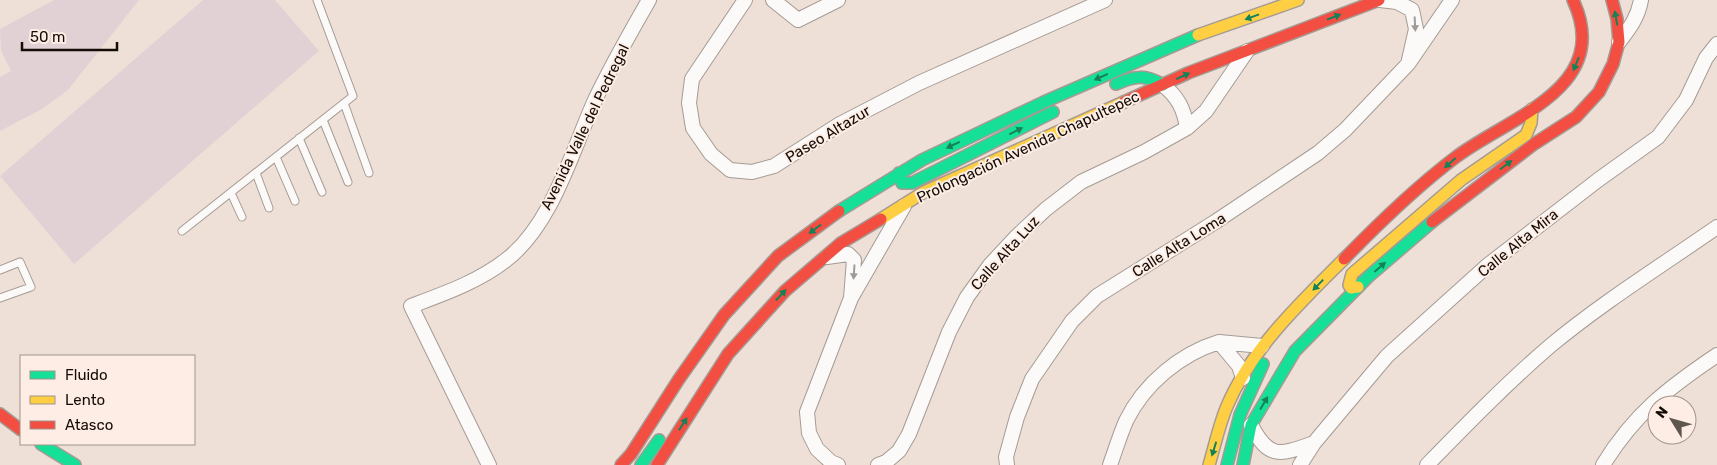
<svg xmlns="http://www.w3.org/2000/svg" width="1717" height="465" font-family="Rubik,sans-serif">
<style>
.building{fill:#e1d1d5}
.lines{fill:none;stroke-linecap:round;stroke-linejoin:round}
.lane-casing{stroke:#a59b94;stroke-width:9}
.street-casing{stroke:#a59b94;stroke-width:16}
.fast-casing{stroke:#a59b94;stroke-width:14}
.slow-casing{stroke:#a59b94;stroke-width:14}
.jam-casing{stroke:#a59b94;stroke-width:14}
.lane{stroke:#fcfaf9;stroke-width:7}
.street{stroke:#fcfaf9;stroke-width:14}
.fast{stroke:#16e098;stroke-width:11}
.slow{stroke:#ffcf43;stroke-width:11}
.jam{stroke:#f24e42;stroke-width:11}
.oneway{fill:#158157}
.oneway2{fill:#9f9b98}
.labels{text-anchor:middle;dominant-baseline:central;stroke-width:4;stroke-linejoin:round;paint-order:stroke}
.street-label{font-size:15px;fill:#140c07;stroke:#fdede4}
</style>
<rect width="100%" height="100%" fill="#eee0d7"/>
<path class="building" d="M54,0H139L68,90L42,109L0,131V77L11,71L1,51L0,29Z
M203,0H275L319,51L74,264L0,176Z"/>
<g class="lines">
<defs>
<path id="lane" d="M344,103L369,173
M323,120L348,182
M299,138L322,192
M276,157L295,201
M256,173L269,208
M231,193L242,217
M182,231L353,96L317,0
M0,270L20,262L31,287L0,298"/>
<path id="street" d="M745,0L692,79L689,103L693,128L711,154L730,170L752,172L774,166L840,124L919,83L1105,0
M773,0L798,20L838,0
M1380,0L1397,2L1412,10L1416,29L1408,64L1452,0
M1619,42C1630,28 1638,17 1641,0
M1163,85C1178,97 1184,109 1187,128L1206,111L1247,51
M827,257L848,254L854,260L851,298L904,206
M1243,378L1239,366L1219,342L1262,346
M1251,425C1269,460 1280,455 1314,443
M489,465L411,306C443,294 478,282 506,260C552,225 572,151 595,100C611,66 630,33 649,0
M838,465L831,462L817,449L809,433L807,412L851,298
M878,465L886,462L899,451L909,434L949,332L967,297L990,265L1017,236L1046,209L1081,182L1144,152L1187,128
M1007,465L1006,457L1017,417L1032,379L1072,321L1097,296L1215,222L1318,153L1345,130L1408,64
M1110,465C1115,451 1120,435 1126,421C1144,384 1180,354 1219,342
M1300,465L1314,443L1387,356L1488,265L1598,180L1658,137L1686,100L1706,58L1717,44
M1427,465C1467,424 1507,383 1550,346C1603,302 1661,266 1717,227
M1603,465C1634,414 1668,388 1717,355"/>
<path id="fast" d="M1116,84C1135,76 1145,74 1163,85
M899,173L902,183H912L1053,112
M839,211L922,160L1044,102L1198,35
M41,444L75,465
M641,465L659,440
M1227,465L1240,415L1263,364
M1243,465L1251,425L1295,351L1368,277L1432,222"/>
<path id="slow" d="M1198,35L1298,0
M881,219L924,192L1124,102
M1358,287L1351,288L1349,285L1352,274L1461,180L1526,135L1531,123L1532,109
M1209,465C1215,445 1219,425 1227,406C1252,348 1300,303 1344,259"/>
<path id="jam" d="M1124,102L1188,73L1379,0
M1432,222L1534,144L1576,117L1599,92L1613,64L1619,42L1617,19L1612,0
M1344,259C1379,223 1416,187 1456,157C1509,117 1614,88 1573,0
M0,414L21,430
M621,465L631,454L679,379L724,315L778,256L839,211
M657,465L728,354L785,291L841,243L881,219"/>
</defs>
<use href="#lane" class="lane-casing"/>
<use href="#street" class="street-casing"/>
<use href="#fast" class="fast-casing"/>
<use href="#slow" class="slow-casing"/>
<use href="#jam" class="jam-casing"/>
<use href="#lane" class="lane"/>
<use href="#street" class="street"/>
<use href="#fast" class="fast"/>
<use href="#slow" class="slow"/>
<use href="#jam" class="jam"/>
</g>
<defs><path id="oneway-solid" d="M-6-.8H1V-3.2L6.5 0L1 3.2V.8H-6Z" transform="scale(1.25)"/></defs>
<g class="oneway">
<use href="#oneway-solid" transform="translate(1252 17) rotate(160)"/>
<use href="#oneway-solid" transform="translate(1334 17) rotate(-21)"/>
<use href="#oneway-solid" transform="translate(1616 18) rotate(-100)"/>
<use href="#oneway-solid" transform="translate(1576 64) rotate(113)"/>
<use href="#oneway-solid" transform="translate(1183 76) rotate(-24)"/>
<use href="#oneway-solid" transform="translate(1101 77) rotate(156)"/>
<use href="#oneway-solid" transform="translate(1016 131) rotate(-27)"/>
<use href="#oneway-solid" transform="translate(953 145) rotate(155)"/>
<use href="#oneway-solid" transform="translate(1450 163) rotate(139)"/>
<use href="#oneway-solid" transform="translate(1506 165) rotate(-37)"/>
<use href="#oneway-solid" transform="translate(815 229) rotate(143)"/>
<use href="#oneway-solid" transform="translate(1380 267) rotate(-41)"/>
<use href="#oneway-solid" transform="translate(1318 285) rotate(134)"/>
<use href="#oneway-solid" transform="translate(781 295) rotate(-47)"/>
<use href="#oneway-solid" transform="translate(1264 403) rotate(-59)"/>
<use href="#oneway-solid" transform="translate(683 424) rotate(-57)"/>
<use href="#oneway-solid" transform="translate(1214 449) rotate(107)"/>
</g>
<g class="oneway2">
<use href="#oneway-solid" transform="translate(1415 24) rotate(87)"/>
<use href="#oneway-solid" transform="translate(854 272) rotate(94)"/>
</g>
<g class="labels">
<g class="street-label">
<text transform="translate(585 127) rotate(-64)">Avenida Valle del Pedregal</text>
<text transform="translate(828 134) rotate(-31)">Paseo Altazur</text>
<text transform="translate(1028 147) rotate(-25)">Prolongación Avenida Chapultepec</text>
<text transform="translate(1518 243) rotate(-39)">Calle Alta Mira</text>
<text transform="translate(1179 245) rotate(-32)">Calle Alta Loma</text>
<text transform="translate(1005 253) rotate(-48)">Calle Alta Luz</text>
</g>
</g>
<rect x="20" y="355" width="175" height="90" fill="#fdede4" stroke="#a0938c"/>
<rect x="30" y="371" width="25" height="8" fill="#16e098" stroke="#a0938c"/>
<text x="65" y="380" font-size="15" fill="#140c07">Fluido</text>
<rect x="30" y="396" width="25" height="8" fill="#ffcf43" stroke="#a0938c"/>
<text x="65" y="405" font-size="15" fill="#140c07">Lento</text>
<rect x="30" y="421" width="25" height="8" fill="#f24e42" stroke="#a0938c"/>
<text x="65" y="430" font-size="15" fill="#140c07">Atasco</text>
<g transform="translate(1672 420) rotate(307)"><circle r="24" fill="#fdede4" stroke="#a0938c"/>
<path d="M0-4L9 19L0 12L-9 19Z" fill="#605650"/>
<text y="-8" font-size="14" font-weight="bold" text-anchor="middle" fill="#140c07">N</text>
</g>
<path d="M22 42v8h95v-8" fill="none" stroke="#140c07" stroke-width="2.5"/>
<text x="30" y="42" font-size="15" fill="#140c07" stroke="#fdede4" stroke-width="4" paint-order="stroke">50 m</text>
</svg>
